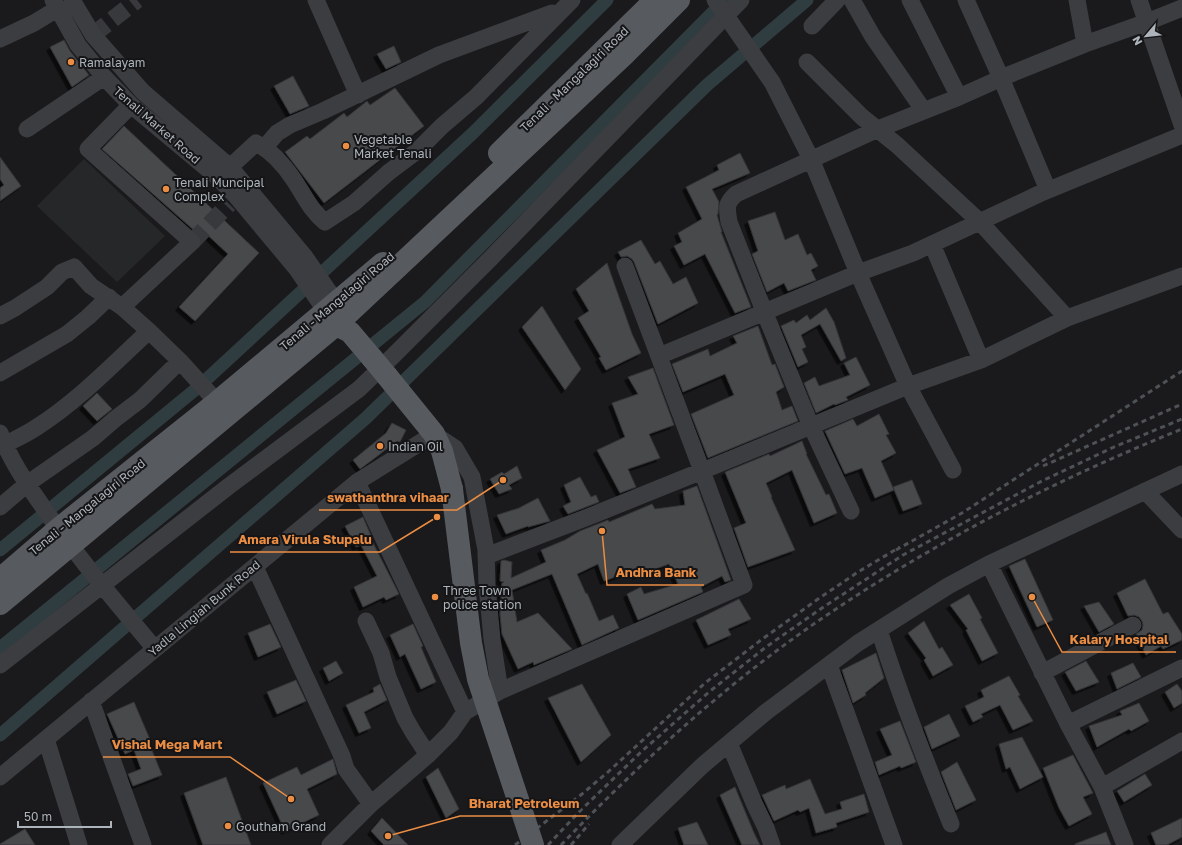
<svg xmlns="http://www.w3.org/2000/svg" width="1182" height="845" font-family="'Golos Text',sans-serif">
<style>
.built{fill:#262729}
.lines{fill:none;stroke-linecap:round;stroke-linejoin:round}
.canal{stroke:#303d40;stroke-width:13}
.building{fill:#47494c;stroke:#343538;filter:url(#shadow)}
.minor-tunnel{stroke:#37393c;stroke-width:17;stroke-dasharray:17 8;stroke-linecap:butt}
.minor{stroke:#3b3d41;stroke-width:17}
.major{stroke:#575b60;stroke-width:22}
.rail{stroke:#4e5256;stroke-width:3;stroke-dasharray:5 4;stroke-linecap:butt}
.minor-bridge{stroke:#3b3d41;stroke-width:17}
.major-bridge{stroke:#575b60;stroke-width:22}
.poi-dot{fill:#eb8d43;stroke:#151517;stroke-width:1.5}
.labels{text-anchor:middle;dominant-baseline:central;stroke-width:4;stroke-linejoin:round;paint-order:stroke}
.poi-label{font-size:12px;fill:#adb5bb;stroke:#151517;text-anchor:start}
.street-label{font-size:12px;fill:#adb5bb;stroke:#151517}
.leader{fill:none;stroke:#eb8d43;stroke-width:1.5}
.callout-dot{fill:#eb8d43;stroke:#151517;stroke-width:1.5}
.callout-label{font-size:13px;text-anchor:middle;font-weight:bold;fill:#eb8d43;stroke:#151517;stroke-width:4;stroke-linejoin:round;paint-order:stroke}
</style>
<defs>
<filter id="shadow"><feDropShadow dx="-3.5" dy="3.5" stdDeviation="0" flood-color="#0009"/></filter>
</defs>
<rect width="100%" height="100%" fill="#1a1a1c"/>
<path class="built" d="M84,159L165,236L117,282L37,206Z"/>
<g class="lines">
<path class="canal" d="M0,550L196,389L473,133L607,0
M0,648L425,302L725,0
M0,735L366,418L707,85L807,0"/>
</g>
<path class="building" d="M64,40L70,51L89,75L72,87L50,47Z
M394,46L401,62L386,69L377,54Z
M293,76L309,106L290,114L274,86Z
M395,88L424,126L324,203L285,152L307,136L310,139L344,113L347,117L367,101L370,105Z
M124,126L259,253L195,321L179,307L228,254L200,228L196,232L102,149Z
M740,153L750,173L712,189L719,202L718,214L717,215L722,232H721L751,307L735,313L705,254L684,265L674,246L682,242L678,233L702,219L686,187L719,170L717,165Z
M0,157L21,186L0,201V188L4,185L0,179Z
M775,212L785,240L798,234L807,255L811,253L818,266L811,270L816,280L788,291L784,283L767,292L752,254L758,251L748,221Z
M641,240L655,264L660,261L673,284L686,277L698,303L658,324L634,262L632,259L627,256L621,257L618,252Z
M607,263L632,334L641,353L606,370L599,358L601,357L578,318L589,311L576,289Z
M542,306L581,369L565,390L522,327Z
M826,308L834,322L846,358L841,361L820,324L801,335L806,347L802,349L808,362L798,367L781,326L794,320L796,323L807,315L810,320Z
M758,326L772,365L775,364L784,387L776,392L782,410L792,406L798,421L708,458L691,414L734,395L725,374L683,392L672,364L708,349L710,356L737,343L733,336Z
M856,357L870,385L846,397L848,400L835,405L834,404L816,413L804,383L815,377L819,386L850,375L844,363Z
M653,368L674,425L649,434L660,458L628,469L636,487L620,493L597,450L625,437L612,403L638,394L628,377Z
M97,393L112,409L97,421L83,406Z
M879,414L889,434L886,435L896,453L881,461L894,490L875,498L862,468L845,474L825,431L853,419L857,426Z
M392,423L406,430L400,442L397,441L371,461L360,469L353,460L386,433Z
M802,441L807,454H806L826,495L829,494L837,513L814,523L792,470L766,483L772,497H771L795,550L748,567L734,528L746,523L725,472L769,454L770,456Z
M517,466L522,478L509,485L512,489L499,494L490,479L502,472L504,474Z
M580,477L591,497L596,495L599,502L568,514L563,506L571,502L564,485Z
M912,480L922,504L903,511L893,487Z
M697,486L731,580L725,582L722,576L701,587L703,592L638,620L627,594L641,587L644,594L678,584L669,564L636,576L634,570L604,581L598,564L577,574L586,594L587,593L599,621L613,615L619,628L582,645L552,574L512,590L517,622L538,613L572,649L534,665L533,662L518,669L502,634L500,614L502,583L504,582L500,581L501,561L504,560L512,562L511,578L546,562L541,550L565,540L580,531L608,520L609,522L652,504L655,509L685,505L683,491Z
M538,498L550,521L528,527V526L506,534L497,515L519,508Z
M363,517L372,538L371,539L399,594L386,600L384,597L363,607L354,587L377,576L361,545L356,547L345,526Z
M1025,559L1053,620L1037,627L1009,566Z
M1145,579L1163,614L1168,612L1182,634V640L1163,649L1161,646L1146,655L1136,634L1142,630L1143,625L1142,621L1139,617L1134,615L1128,616L1117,593Z
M969,594L982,618L980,619L998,653L982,661L966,630L968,629L950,605Z
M739,599L751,619L728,629L731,635L708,645L696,620Z
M1099,602L1114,624L1099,632L1084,606Z
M924,621L939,649L942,647L953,665L933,676L924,660L926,658L908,633Z
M270,624L281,647L258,657L248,633Z
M413,624L423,646L421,647L436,682L421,689L405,654L400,657L390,635Z
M876,653L884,678L865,693L866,695L853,703L842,670Z
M336,661L343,673L329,681L323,668Z
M1086,661L1099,682L1076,691L1065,672Z
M1133,663L1141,677L1117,689L1111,673Z
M1009,676L1020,695L1018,696L1033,721L1013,730L1000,705L981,714L983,717L973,722L965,706L984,697L981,690Z
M296,680L306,701L277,714L267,692Z
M380,684L387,700L364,712L371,728L359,733L346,705L374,692L373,688Z
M582,684L611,735L581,762L548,698Z
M1177,684L1182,691V703L1174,708L1165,692Z
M134,702L151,742L149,743L162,775L133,786L128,774L141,769L134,750L125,754L107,714Z
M1139,703L1149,721L1131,731L1129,729L1097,747L1089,726L1122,715L1120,711Z
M949,714L960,736L932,749L924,727Z
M900,721L916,762L901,768L900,766L879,775L875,762L892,755L880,729Z
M1022,737L1043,777L1020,789L1010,767L1006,769L999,744Z
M1073,755L1093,793L1083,797L1092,814L1069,826L1059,808L1043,768Z
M333,759L337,774L307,789L319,815L285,831L263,783L297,767L301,775Z
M957,762L976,800L956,810L941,772Z
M438,768L459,809L446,818L426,777Z
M1145,774L1152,785L1124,802L1117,791Z
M226,777L251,845H203L184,793Z
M810,779L825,814L842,809L840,802L864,794L869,812L836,823L837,827L816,833L809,808L800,812L798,810L774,821L762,795L785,785L786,789Z
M735,787L754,833L760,845H742L720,795Z
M382,818L408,845H384L371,831Z
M1182,818V837L1167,845H1156L1151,833Z
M697,822L708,845H684L678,828Z
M25,829L35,845H0V844Z
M1106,832L1111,845H1075V844Z"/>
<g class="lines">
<path class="minor-tunnel" d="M93,35L137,0
M192,242L229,204"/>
<path class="minor" d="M53,0L78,45L104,77L131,105L216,176L236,196L296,268L325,310
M72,0L93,35L143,92L230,167L305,257L336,302
M316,0L358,95
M852,0L873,37L924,111
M910,0L959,97
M966,0L1001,78L1048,190
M1077,0L1085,44
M1139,0L1182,125
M812,26L837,0
M0,39L34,23L57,9
M807,62L862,117L897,145L980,222L1067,318
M27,129L104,77
M265,147L277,133L290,125L323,111L439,55L552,13
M230,167L256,143C272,151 284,165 294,180C304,195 311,211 325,222L354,203L389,172L417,151L442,126L476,97L572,0
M932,244L981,360
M122,307L192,242L88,149L131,105
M0,316L15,308L47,287L62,272L74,267L91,286L122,307L149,331L180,361L217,402
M659,356L858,273L913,253L1039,194L1182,135
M0,373L67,334L88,317L109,297
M0,433C10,460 27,484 43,507C77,557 116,602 155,649
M5,445C15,439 27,434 37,427C78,401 113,364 149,331
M953,470L908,386L981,360L1067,318L1182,276
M1145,491L1182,530
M0,507L27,484L93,438L115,419L140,400L180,361
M851,511L811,426L764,311L729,222C727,208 725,204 736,194L878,129L959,97L1006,76L1085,44L1147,22L1182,8
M486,556L593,515L702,471L625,266
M989,564L1068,724L1102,787L1125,845
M255,567L342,756L346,769L371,804
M366,621L381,653L388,677L405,718L413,732L428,755
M879,630C900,696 925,760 951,824
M0,665L229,486L359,389L393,356L490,259L741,0
M829,665L894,845
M1042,673L1133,625
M91,701L143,845
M465,712L500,691L744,585L702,471L908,386L858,273L811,159L772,82
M1068,724L1182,668
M46,739L79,845
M729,743L754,803L766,828L772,845
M0,777L357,482L434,434L455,448L472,477L486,550L487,586L492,639L500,691
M1102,787L1182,741
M330,845L371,804L428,755L451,732L465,712L357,482
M620,845L703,765L766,712L858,643L948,586L989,564L1182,474"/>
<path class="major" d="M499,153L655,0
M328,315L336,325L350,332L372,358
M387,376L434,434L442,451L452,489
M0,579L58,529L217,402L383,263
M0,604L336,325L624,55L679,0"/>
<path class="rail" d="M1043,466L1182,404
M896,550L962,513L1182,371
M515,845L582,794L608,772L705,683L761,640L818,599L858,572L900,547
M548,845L579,812L641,752L709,692L766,647L822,608L903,555L1042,481L1114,447L1182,419
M561,845C642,761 730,680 827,615C938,540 1058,479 1182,429
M571,845L589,824"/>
<path class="minor-bridge" d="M715,0L772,82"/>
<path class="major-bridge" d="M372,358L387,376
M452,489L471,643L478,679L533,845"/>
</g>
<g class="poi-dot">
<circle cx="71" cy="62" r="4"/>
<circle cx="346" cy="146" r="4"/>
<circle cx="166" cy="189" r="4"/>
<circle cx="380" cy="446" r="4"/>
<circle cx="435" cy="597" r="4"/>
<circle cx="228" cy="826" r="4"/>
</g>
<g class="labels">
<g class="poi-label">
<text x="79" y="62">Ramalayam</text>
<text x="354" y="139">Vegetable<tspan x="354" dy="14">Market Tenali</tspan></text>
<text x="174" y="182">Tenali Muncipal<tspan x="174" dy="14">Complex</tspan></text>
<text x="388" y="446">Indian Oil</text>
<text x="443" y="590">Three Town<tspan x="443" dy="14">police station</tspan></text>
<text x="236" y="826">Goutham Grand</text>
</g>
<g class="street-label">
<text transform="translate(574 79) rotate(-44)">Tenali - Mangalagiri Road</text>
<text transform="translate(157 125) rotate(41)">Tenali Market Road</text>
<text transform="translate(337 301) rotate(-40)">Tenali - Mangalagiri Road</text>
<text transform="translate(87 507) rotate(-39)">Tenali - Mangalagiri Road</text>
<text transform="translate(204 608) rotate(-40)">Yadla Lingiah Bunk Road</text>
</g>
</g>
<path class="leader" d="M503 480L457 510H319M437 517L380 552H230M602 531L607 585H704M1032 597L1062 652H1176M291 799L230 757H103M388 836L460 816H587"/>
<g class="callout-dot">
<circle cx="503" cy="480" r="4"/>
<circle cx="437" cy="517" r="4"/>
<circle cx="602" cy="531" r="4"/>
<circle cx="1032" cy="597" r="4"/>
<circle cx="291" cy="799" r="4"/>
<circle cx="388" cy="836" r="4"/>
</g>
<g class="callout-label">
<text x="388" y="502">swathanthra vihaar</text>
<text x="305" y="544">Amara Virula Stupalu</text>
<text x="656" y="577">Andhra Bank</text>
<text x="1119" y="644">Kalary Hospital</text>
<text x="167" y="749">Vishal Mega Mart</text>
<text x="524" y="808">Bharat Petroleum</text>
</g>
<g transform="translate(1146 36) rotate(242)" stroke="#151517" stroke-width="3" paint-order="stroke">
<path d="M0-3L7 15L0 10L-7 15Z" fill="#adb5bb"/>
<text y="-6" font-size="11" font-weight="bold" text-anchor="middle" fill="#adb5bb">N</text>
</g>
<path d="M18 821v6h93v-6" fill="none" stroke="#adb5bb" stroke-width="2"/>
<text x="24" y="821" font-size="12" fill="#adb5bb" stroke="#151517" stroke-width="3" paint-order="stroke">50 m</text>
</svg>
